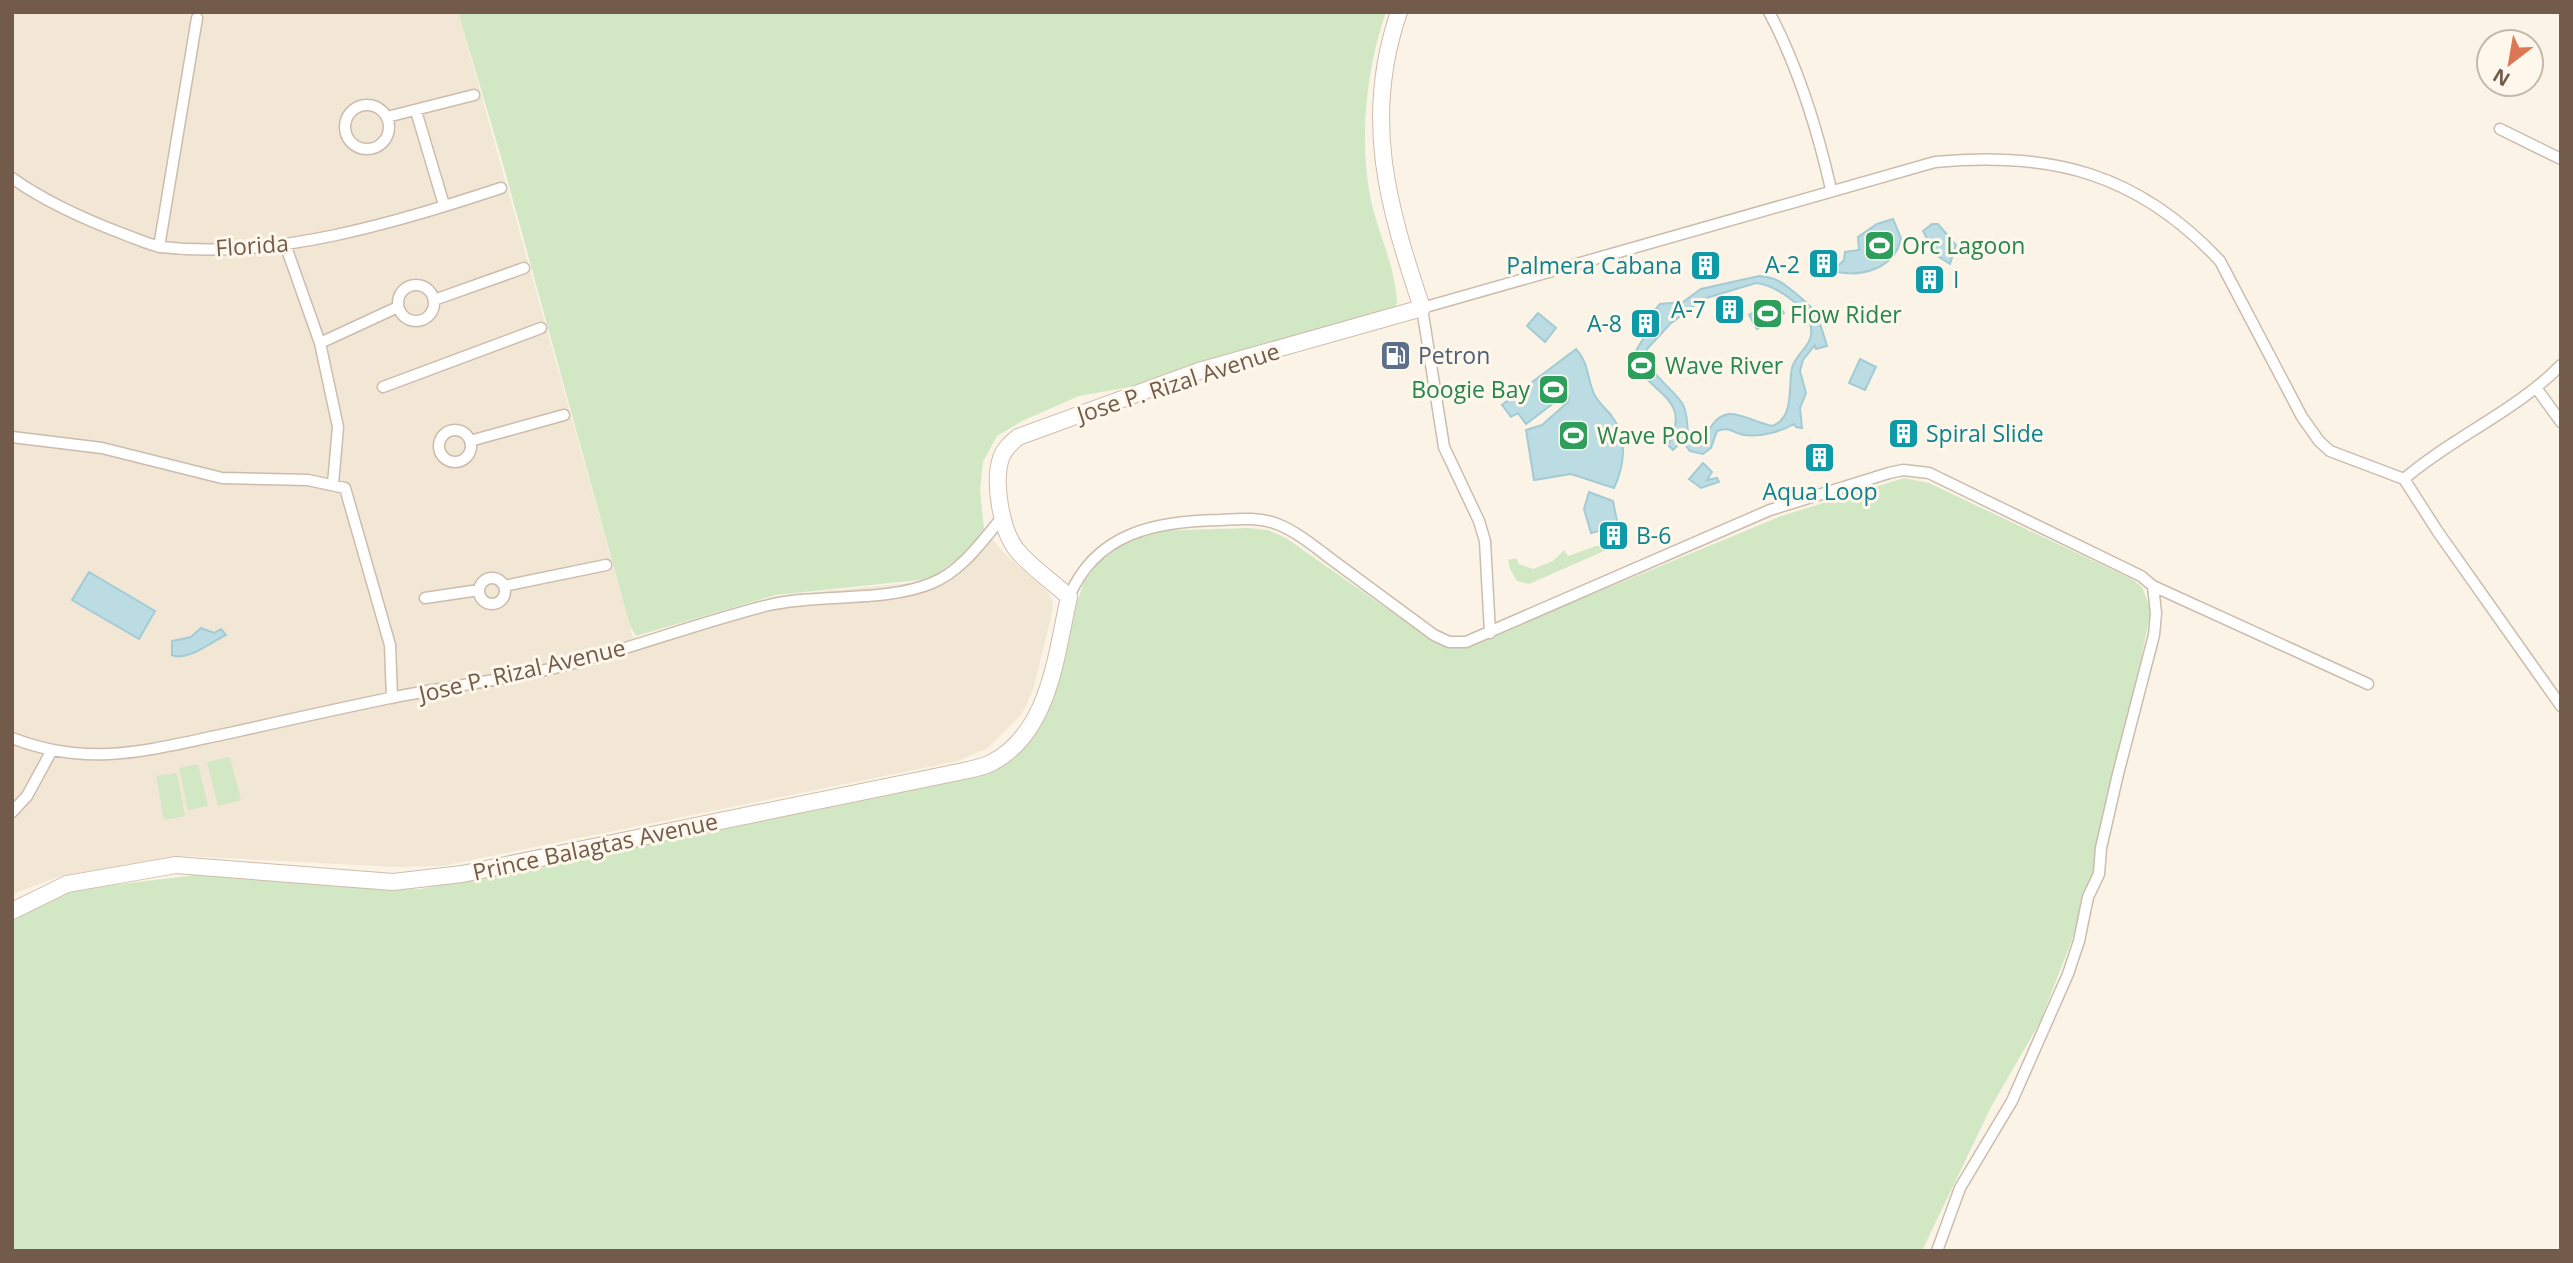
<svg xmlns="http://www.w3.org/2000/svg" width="2573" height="1263" font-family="'Open Sans',sans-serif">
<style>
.residential{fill:#f2e6d5}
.green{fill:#d2e8c5}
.water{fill:#bcdce3;stroke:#a3cbd5;stroke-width:2;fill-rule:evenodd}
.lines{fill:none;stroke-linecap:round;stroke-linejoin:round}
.street-casing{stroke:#ccbcad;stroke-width:13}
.secondary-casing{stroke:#cfbcab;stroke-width:18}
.street{stroke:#fff;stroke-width:10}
.secondary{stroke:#fff;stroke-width:16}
.labels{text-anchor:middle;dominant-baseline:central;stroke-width:6;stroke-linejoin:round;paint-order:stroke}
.street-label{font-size:23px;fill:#735b4c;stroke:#fef8ec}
.leisure-label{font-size:23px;fill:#27864d;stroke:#fef8ec;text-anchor:start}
.culture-label{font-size:23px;fill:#0d838f;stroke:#fef8ec;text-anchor:end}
.service-label{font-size:23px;fill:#4e5e75;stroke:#fef8ec;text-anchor:start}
</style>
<rect width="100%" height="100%" fill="#fbf4e6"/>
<path class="residential" d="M12,12H458L633,637L640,638L776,596L930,581L971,549L984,530L1007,556L1048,592L1052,600L1053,609L1033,690L1022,714L988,748L958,761L442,866L395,867L185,856L58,877L12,894Z"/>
<path class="green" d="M458,12H1386C1365,72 1358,147 1373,209C1381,239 1396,271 1397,303L1394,309L1153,383L1079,396L1022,421L997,436L983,462L980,490L984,529L971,549L929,579L776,595L636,636L630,626L501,157Z
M1904,478L1929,483L2132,579L2142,587L2151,610L2105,837L2072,940L2040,1022L1991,1107L1922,1251H12V921L71,890L196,875L393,890L421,889L977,774L1040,720L1076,605L1084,582L1099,562L1123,544L1150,531L1249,528L1268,530L1286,538L1426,636L1449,643L1482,640L1781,516Z
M1627,541L1529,584L1517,581L1510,569L1508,560L1516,558L1519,564L1533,569L1553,561L1564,550L1568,556L1596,546Z
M230,757L241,800L218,806L207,762Z
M198,764L208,806L188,810L179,768Z
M177,773L185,816L164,820L156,776Z"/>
<path class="water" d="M1893,219L1901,238C1895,269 1861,278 1833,271L1844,260L1845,252L1859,250L1858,237L1877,224Z
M1932,224H1938L1956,245L1950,264L1936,255L1923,231Z
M1759,276C1772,277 1779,280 1789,288C1818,311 1816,310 1827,346L1816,349L1815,345L1803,360L1800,371L1806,393L1800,408L1802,428L1796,427L1794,424C1780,432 1761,437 1744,435C1733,433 1729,426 1717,431L1711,448L1703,454L1690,451L1682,441L1673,450L1668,445C1695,394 1644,395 1633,356L1650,327L1654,311L1660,304L1683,302L1701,289ZM1756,283C1777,285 1815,311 1811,335C1810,347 1795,355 1792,368C1788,386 1795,418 1772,426C1739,418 1722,397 1703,442L1694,445C1683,433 1691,417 1682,403C1671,386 1643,371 1647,349L1670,324L1703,299Z
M1776,300L1784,313L1757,329L1749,315Z
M1538,313L1556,328L1545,342L1527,326Z
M1576,349C1589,363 1587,378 1594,394C1598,402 1605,408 1611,415C1628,437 1625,464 1614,488L1571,474L1534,480L1526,430L1542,425L1568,402L1569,397L1563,396L1526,424L1518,413L1511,417L1502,405Z
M1860,359L1876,367L1865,390L1849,383Z
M1703,463L1712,472L1707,480L1717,478L1719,482L1701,488L1689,479Z
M1589,492L1613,501L1618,526L1591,533L1584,509Z
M89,572L155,611L139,639L72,600Z
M201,628L214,633L221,629L226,635C212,641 188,662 172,655V641L191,637Z"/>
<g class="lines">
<defs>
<path id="street" d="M1769,12C1799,68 1817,128 1831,189
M345 127a22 22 0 1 1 44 0a22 22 0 1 1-44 0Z
M416,111L444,205
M387,117L474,95
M2500,129L2561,159
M12,178C47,203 86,220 126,235C137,239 150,245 161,247C275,260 394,223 501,188
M285,244L320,343L338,427L333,484
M159,247L197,18
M398 303a18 18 0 1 1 36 0a18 18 0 1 1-36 0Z
M434,300L524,268
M320,343L398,307
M383,387L541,328
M2537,389L2561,422
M439 446a16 16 0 1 1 32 0a16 16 0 1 1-32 0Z
M12,437L102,448L222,478L308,480L345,488L390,645L392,698
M470,441L564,415
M2404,479C2453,437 2516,411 2561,365
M479 591a13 13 0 1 1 26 0a13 13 0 1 1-26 0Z
M504,586L606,565
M2153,586L2368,684
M1069,597C1096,532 1157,521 1219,520C1238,519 1259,517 1277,524C1296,531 1315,547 1331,559C1365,584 1399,609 1434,635L1449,642H1466L1770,510L1889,473L1903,470L1929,473L2141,576L2153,586L2156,613L2154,635L2118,774L2101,848L2099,874L2088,897L2079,941L2068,974L2012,1101L1960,1188L1937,1251
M425,598L479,590
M1490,633L1485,541L1479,521L1444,447L1422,308L1935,162C2051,151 2138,173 2220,261L2302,417L2319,441L2330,451L2404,479L2438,532L2561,706
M12,738C91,769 152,749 230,733C283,721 337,709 390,698C449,686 508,680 567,665C635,647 701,622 769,605C820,593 884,603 932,583C962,571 984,539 1004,515
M12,812L27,796L52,750"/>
<path id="secondary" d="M12,911L67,884L176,865L393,882L462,874L949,774C962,771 979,769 991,763C1050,733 1056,654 1069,597C1052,581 1030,567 1016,549C1001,529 993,482 1001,458C1004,449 1011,443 1018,437L1199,371L1422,308C1388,206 1362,119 1399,12"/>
</defs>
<use href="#street" class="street-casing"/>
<use href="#secondary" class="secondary-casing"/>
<use href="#street" class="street"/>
<use href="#secondary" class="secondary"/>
</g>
<defs>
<symbol id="stadium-square" viewBox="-11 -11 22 22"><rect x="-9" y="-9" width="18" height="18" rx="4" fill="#2e9e5b" stroke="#fef8ec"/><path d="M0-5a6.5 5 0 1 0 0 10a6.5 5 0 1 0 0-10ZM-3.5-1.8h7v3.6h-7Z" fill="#fff"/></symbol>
<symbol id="building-square" viewBox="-11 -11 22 22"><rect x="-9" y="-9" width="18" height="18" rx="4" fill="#0f9aa8" stroke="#fef8ec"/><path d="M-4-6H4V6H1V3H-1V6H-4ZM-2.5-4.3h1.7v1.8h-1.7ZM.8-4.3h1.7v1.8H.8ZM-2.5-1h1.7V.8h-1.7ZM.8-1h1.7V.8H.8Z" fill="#fff"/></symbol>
<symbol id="fuel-square" viewBox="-11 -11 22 22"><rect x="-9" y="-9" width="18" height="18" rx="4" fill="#5c6f8a" stroke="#fef8ec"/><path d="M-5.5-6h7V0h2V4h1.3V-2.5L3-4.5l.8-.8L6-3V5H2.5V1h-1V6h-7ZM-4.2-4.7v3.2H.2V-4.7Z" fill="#fff"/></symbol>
</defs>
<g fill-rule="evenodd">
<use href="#stadium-square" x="1862" y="228" width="35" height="35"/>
<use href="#building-square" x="1806" y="246" width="35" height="35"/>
<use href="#building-square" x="1688" y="248" width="35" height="35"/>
<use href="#building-square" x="1912" y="262" width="35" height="35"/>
<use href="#building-square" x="1712" y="292" width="35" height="35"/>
<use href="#stadium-square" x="1750" y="296" width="35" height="35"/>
<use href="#building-square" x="1628" y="306" width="35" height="35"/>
<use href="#fuel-square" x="1378" y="338" width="35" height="35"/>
<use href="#stadium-square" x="1624" y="348" width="35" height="35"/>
<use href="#stadium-square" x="1536" y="372" width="35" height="35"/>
<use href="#building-square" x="1886" y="416" width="35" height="35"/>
<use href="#stadium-square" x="1556" y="418" width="35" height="35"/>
<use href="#building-square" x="1802" y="440" width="35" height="35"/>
<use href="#building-square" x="1596" y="518" width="35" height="35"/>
</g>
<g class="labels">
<g class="street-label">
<text transform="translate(252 245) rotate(-4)">Florida</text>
<text transform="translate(1178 382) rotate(-18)">Jose P. Rizal Avenue</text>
<text transform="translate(522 670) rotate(-13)">Jose P. Rizal Avenue</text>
<text transform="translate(595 846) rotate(-12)">Prince Balagtas Avenue</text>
</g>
<g class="leisure-label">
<text x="1902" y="245">Orc Lagoon</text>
<text x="1790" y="314">Flow Rider</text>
<text x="1665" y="365">Wave River</text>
<text x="1530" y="389" text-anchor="end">Boogie Bay</text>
<text x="1597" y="435">Wave Pool</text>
</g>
<g class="culture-label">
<text x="1800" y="264">A-2</text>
<text x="1682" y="265">Palmera Cabana</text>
<text x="1953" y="279" text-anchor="start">I</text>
<text x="1706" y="309">A-7</text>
<text x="1622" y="323">A-8</text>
<text x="1926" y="433" text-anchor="start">Spiral Slide</text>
<text x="1820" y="491" text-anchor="middle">Aqua Loop</text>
<text x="1636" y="535" text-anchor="start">B-6</text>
</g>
<g class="service-label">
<text x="1418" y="355">Petron</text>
</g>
</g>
<rect width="2573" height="1263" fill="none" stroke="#735b4c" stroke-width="28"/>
<g transform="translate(2510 63) rotate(211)"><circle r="33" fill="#fef8ec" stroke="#c6b9ac" stroke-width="2"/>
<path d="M0-5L12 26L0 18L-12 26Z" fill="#dd7753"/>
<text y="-10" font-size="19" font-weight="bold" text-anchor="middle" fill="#735b4c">N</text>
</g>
</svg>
